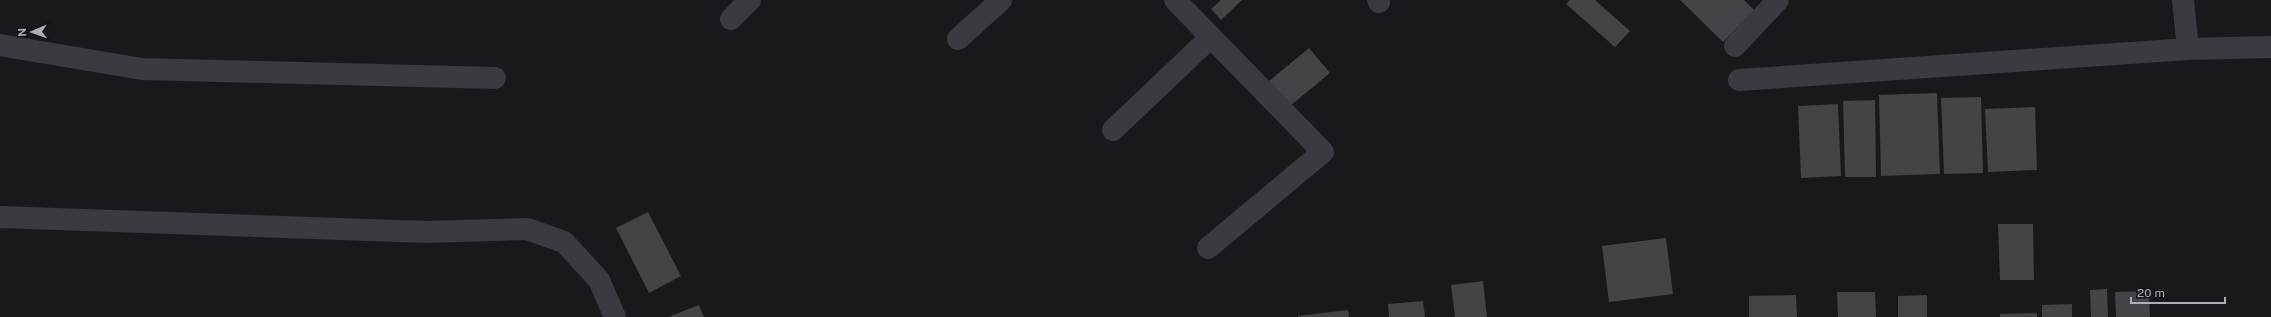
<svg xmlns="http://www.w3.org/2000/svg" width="2271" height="317" font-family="'Public Sans',sans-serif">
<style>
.building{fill:#434348}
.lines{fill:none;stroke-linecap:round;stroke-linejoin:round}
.street{stroke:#3a3a40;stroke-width:22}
</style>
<rect width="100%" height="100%" fill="#19191b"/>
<path class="building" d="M1221,0H1242L1221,20L1211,9Z
M1570,0H1595L1630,31L1615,47L1566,4Z
M1680,0H1744L1754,10L1723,42Z
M1309,48L1330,73L1290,106L1269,81Z
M1937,93L1940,174L1881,176L1879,95Z
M1981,97L1983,173L1944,174L1941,98Z
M1875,100L1876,177H1845L1843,101Z
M1838,104L1841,176L1801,178L1798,106Z
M2035,107L2037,170L1988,172L1985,109Z
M648,212L681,276L649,293L616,228Z
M1998,224H2033L2034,280H2000Z
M1666,238L1673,294L1609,302L1602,246Z
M1483,281L1487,317H1455L1451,285Z
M2107,289L2108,317H2091L2090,290Z
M2149,291L2150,317H2116L2115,292Z
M1837,292H1875L1876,317H1838Z
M1796,295L1797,317H1749V296Z
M1927,295V317H1898V296Z
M1423,301L1425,317H1389L1388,304Z
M2072,304V317H2042V305Z
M699,305L704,317H668Z
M1348,310L1349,317H1298V316Z
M2037,313V317H2000V314Z"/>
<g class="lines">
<path class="street" d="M1175,0L1323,152L1208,248
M1378,0L1379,2
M2183,0L2188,49L2271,47
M731,19L750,0
M958,39L1001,0
M0,45L142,69L495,78
M1735,46L1778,0
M1739,80L2188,49
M1113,130L1211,37
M0,217L427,232L527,229L564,242L599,280L615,317"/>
</g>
<g transform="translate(32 32) rotate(268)" stroke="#141416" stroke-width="3" paint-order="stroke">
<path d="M0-3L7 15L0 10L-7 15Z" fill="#acaeba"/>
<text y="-6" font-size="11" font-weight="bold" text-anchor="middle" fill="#acaeba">N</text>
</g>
<path d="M2131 297v6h94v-6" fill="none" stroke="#acaeba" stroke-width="2"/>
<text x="2137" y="297" font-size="12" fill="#acaeba" stroke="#141416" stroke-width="3" paint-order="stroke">20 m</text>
</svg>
